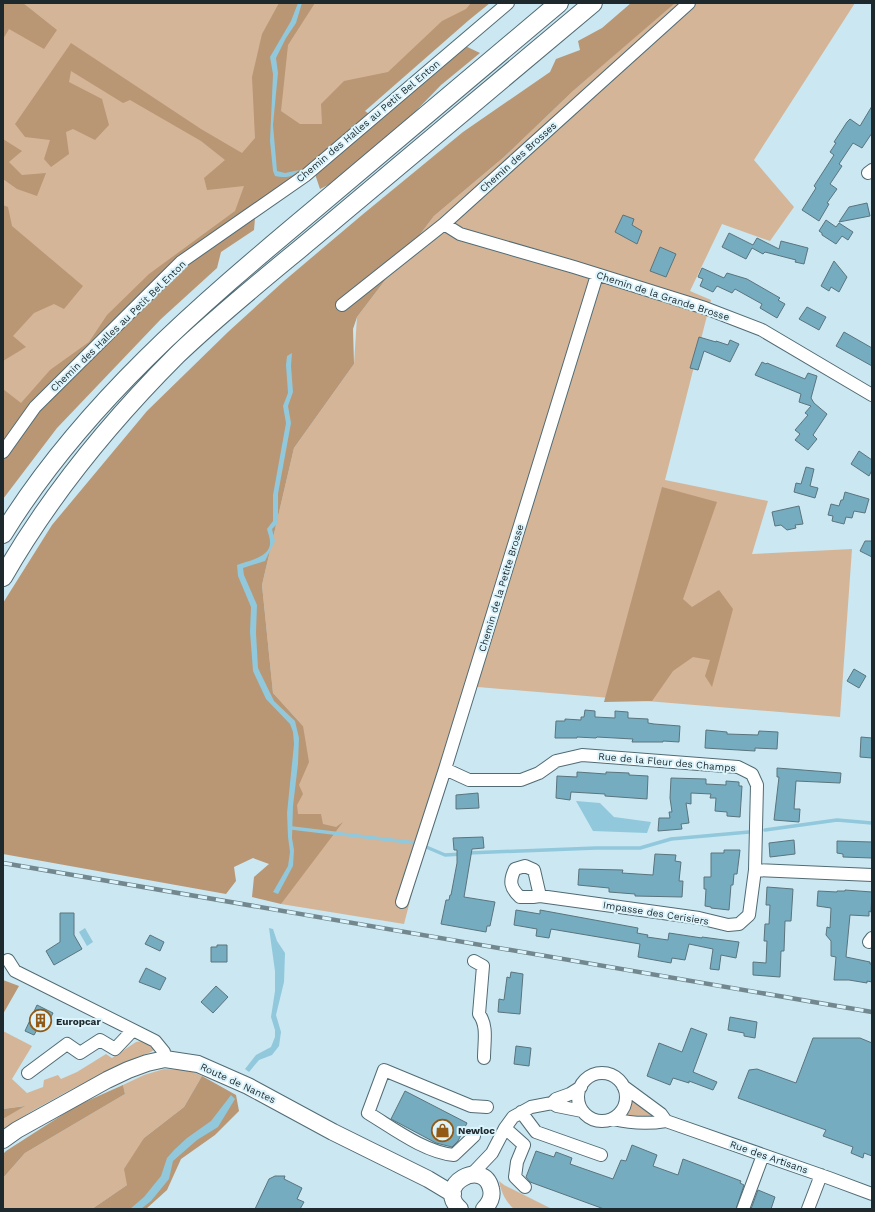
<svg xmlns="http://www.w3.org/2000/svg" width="875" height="1212" font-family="'Work Sans',sans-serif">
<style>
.green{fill:#d4b598}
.forest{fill:#b99674}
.water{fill:#91c8db}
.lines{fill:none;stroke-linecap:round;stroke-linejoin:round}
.stream{stroke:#91c8db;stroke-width:3.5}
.building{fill:#76acbf;stroke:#5a747d}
.minor-casing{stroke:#516b74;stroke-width:14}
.major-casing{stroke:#516b74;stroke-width:18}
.highway-casing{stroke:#516b74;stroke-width:20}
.minor{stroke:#fff;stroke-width:12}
.major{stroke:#fff;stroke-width:16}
.highway{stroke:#fff;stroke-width:18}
.rail-casing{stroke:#73878e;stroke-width:4.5}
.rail{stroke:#dcf4fc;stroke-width:3;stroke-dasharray:9;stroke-linecap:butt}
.labels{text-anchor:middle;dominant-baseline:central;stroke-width:4;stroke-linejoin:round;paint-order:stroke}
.street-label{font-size:10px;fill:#1e292d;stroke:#dcf4fc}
.poi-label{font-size:10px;font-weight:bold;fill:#1e292d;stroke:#dcf4fc;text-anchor:start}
</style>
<rect width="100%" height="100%" fill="#cae7f2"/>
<path class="green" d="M3,3H484L3,423Z
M674,3H855L754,160L794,207L770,241L722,224L690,291L711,300L665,480L768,501L752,554L852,549L840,717L466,686L404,924L281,904L299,785L303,726L273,693L262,585L294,448L354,364L357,317L434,216L504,157L573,91Z
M3,1031L32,1046L12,1079L27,1093L43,1087L44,1080L58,1075L61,1079L77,1072L106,1054L112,1058L136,1042L143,1041L156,1048L151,1052L138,1057L70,1090L32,1111L3,1130V1119L24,1106L3,1109Z
M164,1069L189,1070L202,1076L184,1107L144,1138L127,1185L92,1209H3V1178L25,1153L125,1094L123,1085L144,1075Z
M630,1099L655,1117L624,1116Z
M499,1181L504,1185L552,1209H514C506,1202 501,1192 499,1181Z"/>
<path class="forest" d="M3,3H23L57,30L44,49L9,29L3,39Z
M279,3H315L288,45L281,111L300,124H322L321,104L344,81L388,72L442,21L466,9L471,3H490L469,20L365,111L369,114L461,44L480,53L441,85L411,116L338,180L320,189L313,168L256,206L254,230L221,252L217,268L161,319L57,428L3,499V389L21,403L50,370L89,342L107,315L149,274L235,211L244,186L207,190L204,178L225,160L201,141L130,100L123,103L71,71L69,82L102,99L109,125L95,140L73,129L66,132L69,154L51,167L44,159L50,140L25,137L15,124L71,43L201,129L242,153L255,138L252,77L262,34Z
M631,3H675L573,91L504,157L434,216L357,317L353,329L354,364L294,448L262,585L273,693L303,726L309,762L299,785L303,794L297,805L298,814H321L323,824L336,827L343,822L281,904L252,897L254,877L269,864L253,858L234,867L236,881L226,894L3,854V603L52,525L147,411L228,332L284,281L362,215L463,132L550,72L556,59L580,50L578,41L602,28Z
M3,139L22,151L9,162L22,175L46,173L37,196L17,189L3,179Z
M3,205L8,207L12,226L83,286L64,309L54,304L34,313L13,336L26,347L3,361Z
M662,487L717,502L683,599L692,607L719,590L733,609L712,687L705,676L710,660L693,657L673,671L652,701L604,702Z
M3,980L19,986L3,1014Z
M202,1076L236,1095L239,1111L215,1135L181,1159L167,1190L146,1209H92L127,1185L124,1169L144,1138L184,1107Z
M123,1085L125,1094L25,1153L3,1178V1154L6,1151L76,1106Z
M25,1106L3,1119V1109Z"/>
<path class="water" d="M298,3H302L296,23L286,38L276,58L278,73L273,125L277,171L285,173L299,170C292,178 285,178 275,176L273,171L270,141L273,74L270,57L291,21Z
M292,353L291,366L293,392L288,406L291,423L278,494V523L272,529L275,541L265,561L243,568L244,575L257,605L256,633L258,668L274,701L295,721L299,738L298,764L293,806L292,838L294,850L293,866L278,894L273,892L288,866L290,852L288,837L287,813L294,744L293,732L290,724L266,699L253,671L250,632L251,607L238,576L237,565C248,561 271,557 270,542C270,538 268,533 267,529L273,521V495L286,423L283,406L288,393L286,365L287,356Z
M576,801L600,803L614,817L651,822L647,833L593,831Z
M85,928L93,942L87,946L79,932Z
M269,928L273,929L277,941L285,953L284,982L276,1015L281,1032L279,1046L272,1055L259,1060L249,1072L245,1069L256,1055L271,1047L275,1037V1030L271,1017L275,991V971Z
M231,1095L235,1099L218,1127L197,1140L173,1161L169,1179L151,1201L141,1209H130L144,1197L161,1176L167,1158L174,1150L187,1138L211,1121Z"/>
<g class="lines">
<path class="stream" d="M292,828L416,843
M765,830L837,820L872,823
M424,846L445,855L462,854
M468,853L596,848H640L671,839L749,832"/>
</g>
<path class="building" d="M872,106V133L862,148L853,143L839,164L842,166L830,184L837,189L827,203L829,204L819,221L802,210L816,188L814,186L834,155L830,152L836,143L834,142L847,122L850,119L860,126Z
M867,203L870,216L839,222L849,207Z
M623,215L634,219L632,225L642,231L637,244L615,232Z
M826,220L836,227L839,223L853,232L848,240L842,236L836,244L822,235V233L819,231Z
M729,233L753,245L757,238L779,249L781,241L808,248L804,264L795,262L796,260L765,252L763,254L752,248L746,259L722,247Z
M660,247L676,254L666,277L650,271Z
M834,261L847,277L839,292L831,287L829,291L821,286Z
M702,268L724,278L727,273L747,279L780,298L778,300L785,304L777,318L760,308L762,304L735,289L732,293L717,286L713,292L700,286L703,279L698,277Z
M807,307L826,317L819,330L799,319Z
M844,332L872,348V366L836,346Z
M699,337L716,342V341L728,345L730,340L739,344L730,362L704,351L698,370L690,368Z
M762,362L766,364L767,363L805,379L808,373L817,376L811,398L814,403L827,414L813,435L817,439L808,450L795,440L800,434L795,430L808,415L805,413L811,406L799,402L801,394L755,375Z
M859,451L872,460V470L869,476L851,464Z
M806,467L814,469L810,486L818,488L815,498L794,492L796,483L801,484Z
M845,492L869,499L865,513L854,511L852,518L846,517L844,524L832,521L833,516L828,515L831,504L839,506L841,500H843Z
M799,506L803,524L795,525L796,528L787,530L781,525L775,526L772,512Z
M865,541H872V557L860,551Z
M854,669L866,676L859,688L847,681Z
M585,710L595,711V717L615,718V711L628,712V718L648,719V723L654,724L680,726L679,742L663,741V742H632L633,739L597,737L596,738L577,737V738H555L556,721H565V719L581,720V717H584Z
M706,730L727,732V734L758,735L759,731L778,732L777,749L755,748V751L705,748Z
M861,737L872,738V758L860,757Z
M777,768L841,773L840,783L796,781L794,809H800L799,822L774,820L779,777H777Z
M577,772L606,774V772L629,773V775L648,776L647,799L605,796V794L571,792L570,800L556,798L557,776L577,777Z
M671,778L706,779V784L726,785V781L739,782V786H742L740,817L727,816V812L715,811L716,798H710L711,794L691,793V804L686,803L689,823L681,824L682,829L658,831L659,818H670L669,812H672L670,798Z
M478,793L479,808L456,809V795Z
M483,837L484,848L472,849L464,897L495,902L490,926H487L486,932L441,924L446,900H449L450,895H451L457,863V850H454L453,838Z
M794,840L795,854L770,857L769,843Z
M837,841L872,842V858L843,857V854L837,853Z
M724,850H740L737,874H734L733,885H731L729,910L711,908V907L705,906L706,889H704V877H711V853H724Z
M655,854L676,855L675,861L681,862L679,881H683L682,897L635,896V894L609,892V888L578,885L579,869L623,870L622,873L653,875Z
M767,887L793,889L791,921H785L784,951H781L780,977L753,975V962L766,963L767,941H764L765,924H769L770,905H766Z
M845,890L872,892L871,912L869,911V916L850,915L846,957L870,962V964H872V982L867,981V983L849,980H834L836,957L831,956V941L826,935L827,927L830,928L831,908L817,906L818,891L837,892V891H845Z
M516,910L540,914V910L638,928L637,933L648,935L647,937L668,940L669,933L702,938V937L739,942L736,958L721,955L719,970L710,969L713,949L689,944L685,960L672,958L671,963L638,957L640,944L551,929L549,938L536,936L537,929L514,925Z
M60,913H74V935L82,949L54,965L46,951L60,942Z
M150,935L164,942L160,951L145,944Z
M217,945H227V962H211V947H217Z
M146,968L166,978L160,990L139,982Z
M511,972L523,974L520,1014L498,1012L499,999L504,1000L507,977L510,978Z
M216,986L228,997L213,1013L201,1002Z
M37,1005L53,1013L50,1019L38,1028L34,1035L25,1031Z
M730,1017L757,1022L755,1038L744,1036V1033L728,1030Z
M691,1028L707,1034L693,1072L717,1082L713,1090L689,1081V1083L673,1078L670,1085L647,1076L659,1043L682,1052Z
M813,1038H860L872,1043V1156L864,1153L863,1158L851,1153L853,1147L823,1136L826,1130L738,1098L749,1070L757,1069L796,1083Z
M516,1046L531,1048L529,1066L514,1064Z
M405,1091L467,1123L458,1141L452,1147L436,1143L391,1119Z
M632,1145L657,1155L653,1166L678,1175L683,1159L741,1181L740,1183L744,1185L736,1209H604L530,1182L526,1177L536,1151L554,1157L556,1152L572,1158L570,1164L613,1179L621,1160L626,1161Z
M275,1176H285L284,1179L302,1188L297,1199L304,1202L300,1209H255L269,1179Z
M758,1190L775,1197L771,1209H751Z"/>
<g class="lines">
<defs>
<path id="minor" d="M868,173L872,170
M444,224L460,234L574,267L705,308L762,330L872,395
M342,305L444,224L689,3
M3,452L35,407L181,262L306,175L508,3
M445,769L469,780H521L539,773L556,761L582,755L738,767L752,774L757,785L755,870L749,915L739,924L728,925L699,918L540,896L533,897H520C510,888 509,881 515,869L525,866L534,870L540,896
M755,870L872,875
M402,902L445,769L597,275
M869,942L872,938
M8,960L15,971L155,1041L164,1052L165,1059
M474,961L483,966L479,1014C488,1026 484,1042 484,1058
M28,1073L67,1044L80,1053L100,1040L115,1049L133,1030
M578 1097a24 24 0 1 1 48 0a24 24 0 1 1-48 0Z
M623,1086L661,1114L666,1121
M552,1103L557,1106L582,1111
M521,1112L536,1132L601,1155
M613,1119C630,1123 649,1124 666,1121L829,1178L872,1194
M505,1128L524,1145L517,1162L515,1177L525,1187
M474,1136L454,1155C424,1152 393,1128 368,1113L384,1070L471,1106L487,1107
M472,1174L492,1153L505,1128L513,1117L531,1107L552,1103L556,1099L570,1094L581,1087
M743,1209L763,1155
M808,1209L821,1175"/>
<path id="major" d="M3,1140L17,1130L107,1080L128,1070L147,1063L165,1059L198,1064L248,1086L333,1132L428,1179L453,1194
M460,1209C433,1185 484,1157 491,1189C493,1197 490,1203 484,1209"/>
<path id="highway" d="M3,534C83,404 200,305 316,208C397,139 478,71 559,3
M3,577C50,495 110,422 177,355C227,307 285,262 338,217C423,146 508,74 593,3"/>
</defs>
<use href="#minor" class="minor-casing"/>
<use href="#major" class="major-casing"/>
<use href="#highway" class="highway-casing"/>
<use href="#minor" class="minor"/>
<use href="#major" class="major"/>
<use href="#highway" class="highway"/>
<defs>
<path id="rail" d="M3,863L872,1012"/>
</defs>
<use href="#rail" class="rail-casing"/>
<use href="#rail" class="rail"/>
</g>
<defs>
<symbol id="building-ring" viewBox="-11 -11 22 22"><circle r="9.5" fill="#dcf4fc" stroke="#925a14" stroke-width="1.5"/><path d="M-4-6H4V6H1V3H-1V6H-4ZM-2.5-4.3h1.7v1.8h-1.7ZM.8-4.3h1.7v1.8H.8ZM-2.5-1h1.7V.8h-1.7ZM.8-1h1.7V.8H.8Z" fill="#925a14"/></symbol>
<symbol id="shop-ring" viewBox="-11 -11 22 22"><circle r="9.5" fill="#dcf4fc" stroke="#925a14" stroke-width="1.5"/><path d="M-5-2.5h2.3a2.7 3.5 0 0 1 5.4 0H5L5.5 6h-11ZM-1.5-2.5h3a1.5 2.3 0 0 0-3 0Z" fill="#925a14"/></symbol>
</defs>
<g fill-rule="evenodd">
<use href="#building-ring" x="28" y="1008" width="25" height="25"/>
<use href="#shop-ring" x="430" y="1118" width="25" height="25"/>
</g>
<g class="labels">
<g class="street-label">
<text transform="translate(368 121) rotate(-40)">Chemin des Halles au Petit Bel Enton</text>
<text transform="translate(518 157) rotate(-42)">Chemin des Brosses</text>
<text transform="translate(663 296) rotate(18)">Chemin de la Grande Brosse</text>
<text transform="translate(118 326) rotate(-44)">Chemin des Halles au Petit Bel Enton</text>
<text transform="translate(501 588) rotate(-73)">Chemin de la Petite Brosse</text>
<text transform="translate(667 762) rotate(5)">Rue de la Fleur des Champs</text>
<text transform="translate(656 913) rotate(9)">Impasse des Cerisiers</text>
<text transform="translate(238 1083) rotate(25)">Route de Nantes</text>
<text transform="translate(769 1157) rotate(19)">Rue des Artisans</text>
</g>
<g class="poi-label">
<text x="56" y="1021">Europcar</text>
<text x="458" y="1130">Newloc</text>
</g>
</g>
<rect width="875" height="1212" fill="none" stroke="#1e292d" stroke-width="8"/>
</svg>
